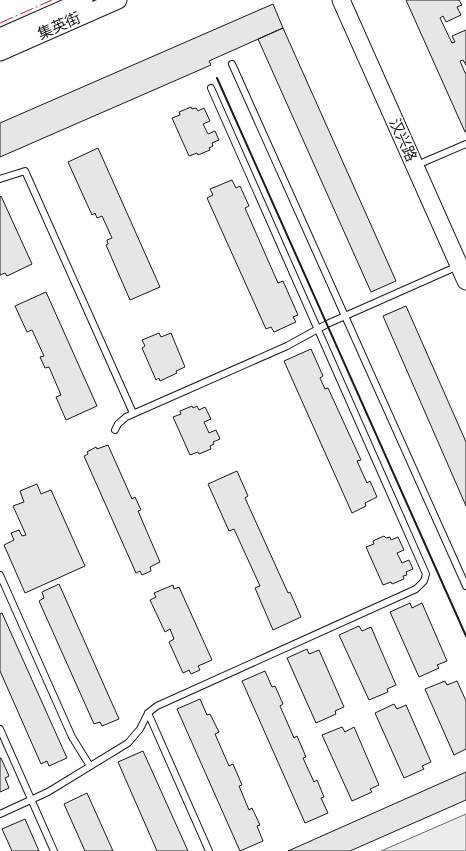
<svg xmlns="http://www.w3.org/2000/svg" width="466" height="851" font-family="Jost,'Noto Sans SC',sans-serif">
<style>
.built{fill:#ededed;stroke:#6a6a6a}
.building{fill:#e6e6e6;stroke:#1a1a1a}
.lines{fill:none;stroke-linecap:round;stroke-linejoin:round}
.lane-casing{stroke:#1a1a1a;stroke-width:8}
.secondary-casing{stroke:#1a1a1a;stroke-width:19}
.lane{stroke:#fff;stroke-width:6}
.secondary{stroke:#fff;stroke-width:17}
.wall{stroke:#1a1a1a;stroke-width:2}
.power{stroke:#c62828;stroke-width:1;stroke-dasharray:14 3 2 3;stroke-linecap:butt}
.labels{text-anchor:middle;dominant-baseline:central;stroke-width:3;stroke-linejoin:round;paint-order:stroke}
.street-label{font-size:15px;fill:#1a1a1a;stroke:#fff}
</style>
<rect width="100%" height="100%" fill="#fff"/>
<path class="built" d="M466,814V851H381Z"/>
<path class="building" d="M406,0H459L462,5L457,7L461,15L446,22L443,16L440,18L452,43L455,42L452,36L466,30V65L463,60L460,61L466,75V132H465Z
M273,4L283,28L209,61L211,65L0,157V123Z
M283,28L396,281L371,292L258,39Z
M191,107L192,109L196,108L198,111L204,108L210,121L203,124L208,134L215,131L219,140L212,143L213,146L209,148L210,150L198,155L197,153L189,156L172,118L180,115L179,112Z
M98,148L160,287L130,300L106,245L108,244L107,240L112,238L102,216L97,218L95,213L92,215L68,162Z
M232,180L236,188L240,186L249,206L245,208L278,283L283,281L298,315L293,317L296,322L274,332L271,327L266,329L207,198L213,195L210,189Z
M1,196L32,264L7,276L5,273L0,275V197Z
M46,292L97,406L66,420L56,397L61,395L49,367L45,368L40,357L44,356L32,330L27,332L15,306Z
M406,306L466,442V506L383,316Z
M159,333L161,337L171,333L185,367L176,371L177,373L160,381L159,378L156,380L142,348L145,346L142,340Z
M311,349L323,376L320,378L325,389L328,388L361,460L357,461L367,483L370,481L377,497L365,503L366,506L352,513L284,361Z
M192,406L193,408L197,406L199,410L205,407L211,419L204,422L209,433L216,430L220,439L213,442L214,444L210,446L211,449L199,454L198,452L190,455L173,417L181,414L180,411Z
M108,445L132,499L135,497L141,510L138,511L160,562L150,567L151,571L142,575L140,571L136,573L84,456L88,454L87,452L96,447L97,449Z
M237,471L248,496L245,498L288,593L290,592L301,617L273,630L255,588L260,586L234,529L229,531L208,484Z
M37,484L41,494L51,490L85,566L25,593L4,545L14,540L11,533L19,530L22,536L26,535L13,506L24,502L20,491Z
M384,536L386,538L390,537L391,540L398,537L404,550L397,553L402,563L409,560L413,569L406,572L407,575L403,576L404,579L392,584L391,582L383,585L366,547L374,544L373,541Z
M59,584L119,719L102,726L100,722L94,724L39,601L44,598L42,592Z
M173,585L174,589L179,587L212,660L198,666L200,670L191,674L189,670L183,673L169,642L174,639L170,629L165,632L150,600L156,597L154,593Z
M410,603L412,608L422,603L447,661L437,665L439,668L419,677L390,612Z
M2,613L67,758L49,766L47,761L41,764L0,671V614Z
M359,626L362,631L371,627L396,685L387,689L388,692L369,700L339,635Z
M307,649L309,654L319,650L344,707L335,711L336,714L316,723L287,658Z
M265,671L272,687L275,686L283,704L280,706L294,738L297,736L306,757L303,758L314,782L317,780L324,797L321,798L328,813L305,823L242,681Z
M445,681L447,685L457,681L466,701V749L454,755L425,689Z
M200,699L207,715L210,714L219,732L215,734L229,766L233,764L242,785L239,786L249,810L252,808L260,825L257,826L263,841L240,851L177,709Z
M394,704L397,709L406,705L431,762L422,766L424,769L404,778L375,713Z
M342,727L345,732L354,727L379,785L370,789L372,792L352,801L322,735Z
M143,751L188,851H157L118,762Z
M0,758H1L9,776L5,778L9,788L0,792Z
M466,772V800L350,851H288Z
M87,793L113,851H85L64,804Z
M25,819L39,851H12L2,829Z"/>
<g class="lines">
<defs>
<path id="lane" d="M232,64L466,586
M424,162L466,144
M0,179L25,171L133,413
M115,430L118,424L126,417L287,346L327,324L458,266
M0,575L72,737L90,766
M148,713L209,851
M0,729L54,851
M0,814L48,792L128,743L140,729L148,713L157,706L416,589L424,581L426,574L211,88"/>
<path id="secondary" d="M341,0L466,281
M0,37L84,0
M0,52L118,0"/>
</defs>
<use href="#lane" class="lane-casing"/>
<use href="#secondary" class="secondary-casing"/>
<use href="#lane" class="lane"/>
<use href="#secondary" class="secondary"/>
<path class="wall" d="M217,78L466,636"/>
<path class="power" d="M0,23L52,0"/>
</g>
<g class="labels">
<g class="street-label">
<text transform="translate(59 26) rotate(-24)">集英街</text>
<text transform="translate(403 140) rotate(66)">汉兴路</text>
</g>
</g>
</svg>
